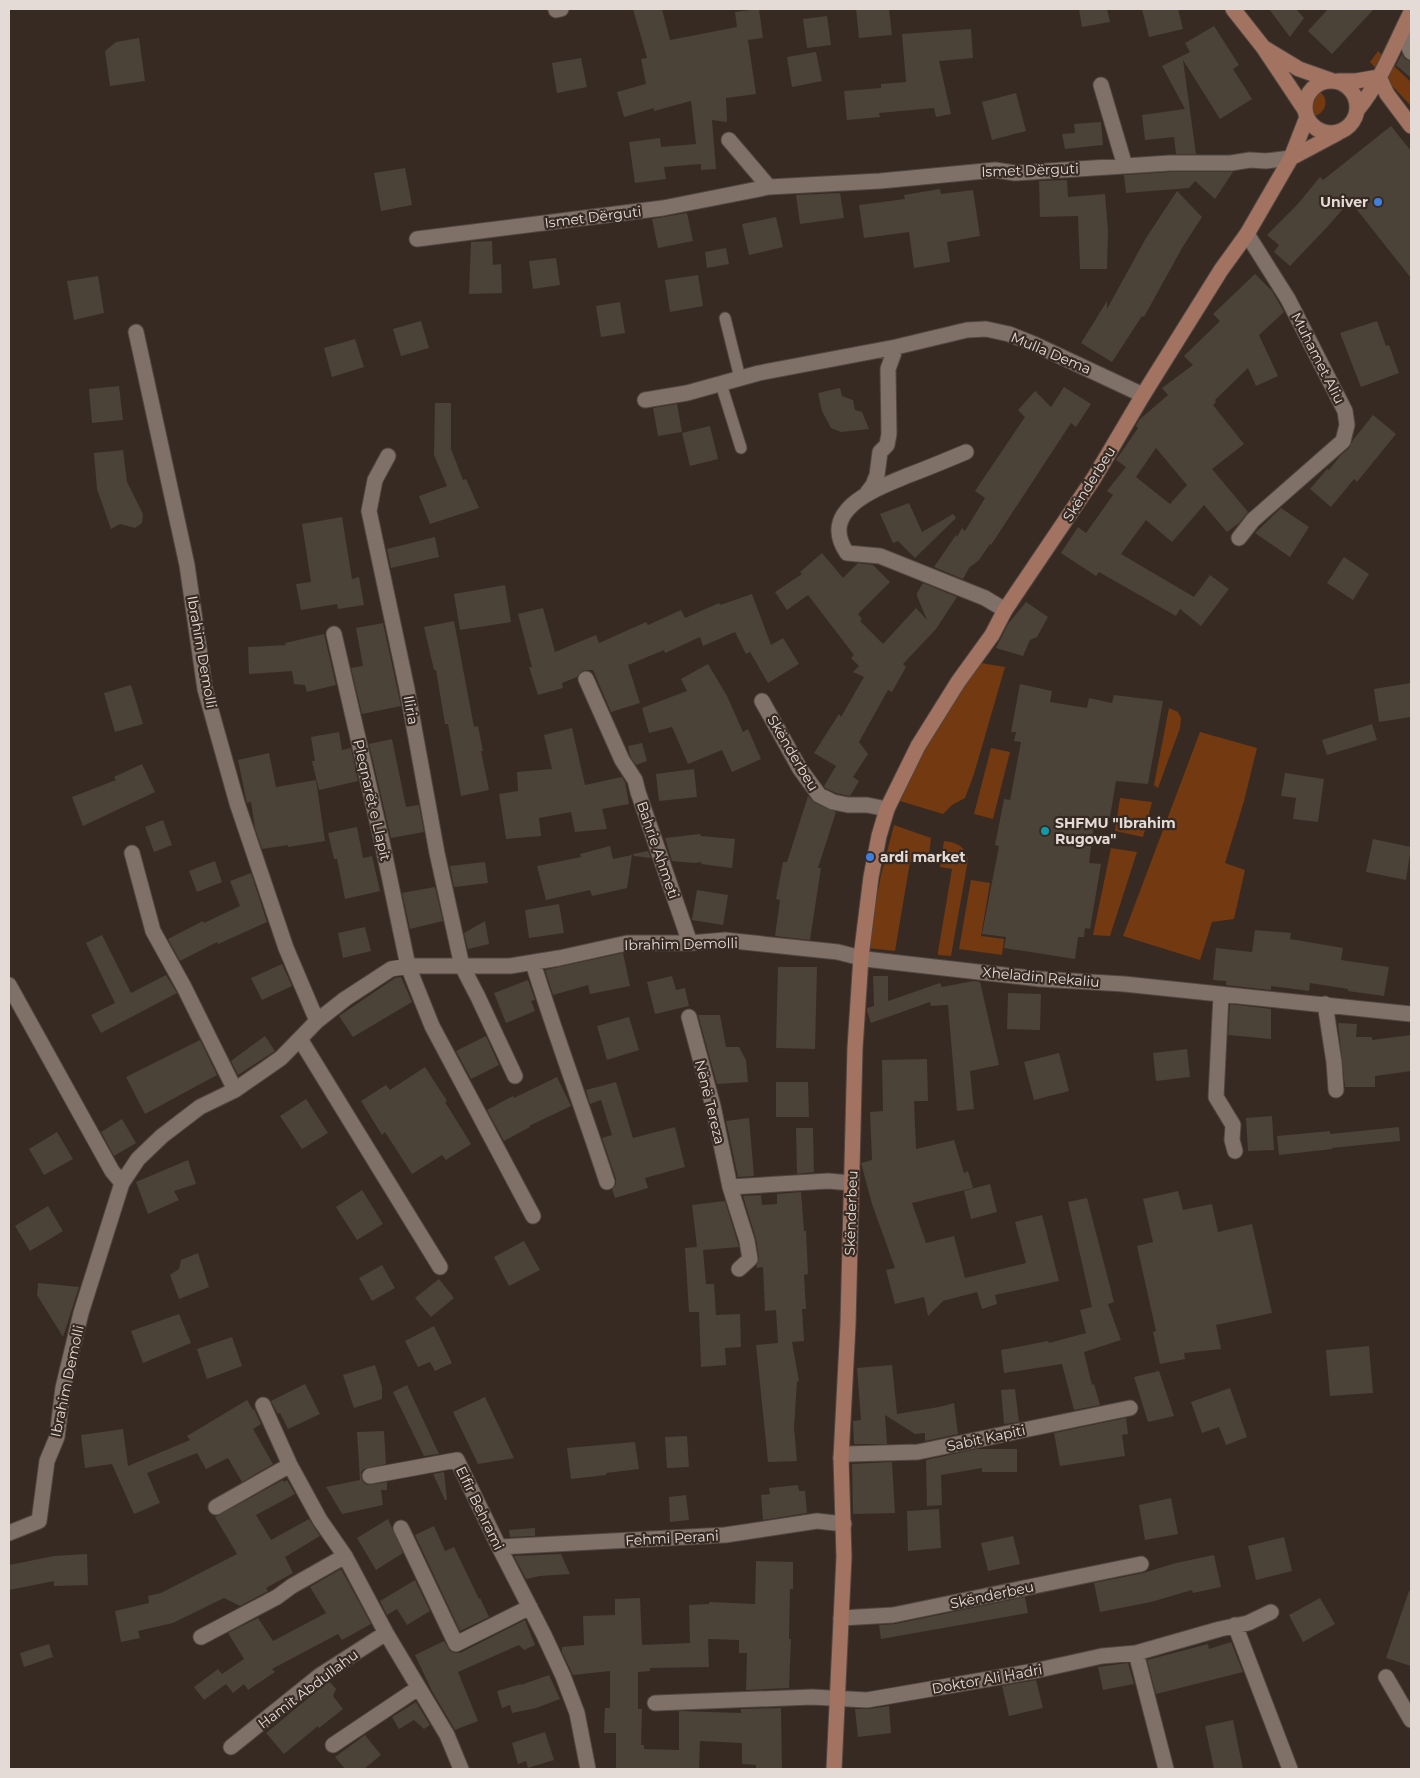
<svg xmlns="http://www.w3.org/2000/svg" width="1420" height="1778" font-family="Montserrat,sans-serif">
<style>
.green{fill:#733911}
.building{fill:#4b4337;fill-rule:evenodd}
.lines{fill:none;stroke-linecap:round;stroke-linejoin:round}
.lane-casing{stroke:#514741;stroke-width:13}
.street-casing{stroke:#514741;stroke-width:17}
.secondary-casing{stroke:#514741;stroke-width:17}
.lane{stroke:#7f7068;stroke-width:11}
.street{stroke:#7f7068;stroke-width:15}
.secondary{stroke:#a37362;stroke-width:15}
.shop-dot{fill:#3f7fe0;stroke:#372a23;stroke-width:2}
.culture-dot{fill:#0f9aa8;stroke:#372a23;stroke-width:2}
.labels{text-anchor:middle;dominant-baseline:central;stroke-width:4.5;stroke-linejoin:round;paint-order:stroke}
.street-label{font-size:14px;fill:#e4dbd7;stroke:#372a23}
.poi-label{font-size:14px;font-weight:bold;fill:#e4dbd7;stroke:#372a23;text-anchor:start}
</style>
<rect width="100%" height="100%" fill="#372a23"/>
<path class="green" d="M1378,51L1411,82V106L1370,62Z
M1310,88C1330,90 1331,114 1311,117L1299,95L1302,92Z
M975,662L1005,667L974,774L965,798L952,805L943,814L900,801L927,743Z
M1169,708L1178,712L1181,718L1180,728L1158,788L1154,785Z
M1200,732L1257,748L1244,801L1225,863L1245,870L1234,919L1212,922L1200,960L1123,936Z
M991,748L1010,752L993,819L974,814Z
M1120,798L1152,802L1143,837L1115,831Z
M894,825L931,838L929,854L926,853L925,863L910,862L895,951L867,948L881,875Z
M944,841C959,843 964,846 968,860L951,956L938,955V952L952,869L940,867Z
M1111,848L1137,852L1110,936L1093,935Z
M971,880L990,883L981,936L1004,939L1002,955L959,949Z"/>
<path class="building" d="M633,9H662L670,40L737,27L735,12L759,9L763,38L748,40L756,94L726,98L727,122L712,120L716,169L701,170V164L664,167L666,179L635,183L629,142L660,138L661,147L696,144L691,101L654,111V108L624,117L617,92L646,84L641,59L647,58Z
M856,9H889L892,35L859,38Z
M1079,9H1107L1110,22L1082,27Z
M1142,9H1178L1183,29L1149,37Z
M1269,9H1296L1304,18L1290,37Z
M1328,9H1374L1332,54L1308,31Z
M827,16L831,45L807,48L803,19Z
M1214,26L1239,65L1233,69L1252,99L1220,119L1183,60L1196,154H1176L1174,137L1145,140L1142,115L1185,109L1162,66L1190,52L1185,43Z
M971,29L973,58L939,61L951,114L936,117L934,108L879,113L880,117L847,120L844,91L881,88V84L906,82L902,34Z
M139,38L145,81L110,86L105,51L116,42Z
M816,52L822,81L792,87L787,57Z
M1402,54L1405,59L1411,61V78L1396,65Z
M581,58L587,87L557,93L552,63Z
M1016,93L1026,131L992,140L982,102Z
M1101,122L1103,145L1065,149L1062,134L1075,133L1074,124Z
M1391,126L1411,151V278L1350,201L1328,226L1290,266L1274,252L1279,245L1267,235L1297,205L1320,177L1323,180Z
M405,168L412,205L381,211L374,173Z
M1170,172H1233L1215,199L1195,181L1189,188L1126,193L1124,175Z
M1067,180L1068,197L1105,194L1108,231L1107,269H1080L1078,216L1040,217L1039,181Z
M940,189L941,194L973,190L980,236L947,242L950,262L914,268L909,232L864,238L859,205L905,199L904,195Z
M1177,191L1202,217L1182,248L1144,317L1142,316L1112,362L1081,343L1107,301V309L1146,238Z
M840,193L844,218L800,224L796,195Z
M687,213L693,241L658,248L652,219Z
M776,217L783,247L749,255L742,224Z
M492,241L493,265L501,264L502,293L469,294L471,242Z
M726,248L729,264L707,268L705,252Z
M556,258L560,285L533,289L529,261Z
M1255,274L1272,291L1284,312L1259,335L1278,376L1256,386L1248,368L1215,400L1216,402L1213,405L1244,444L1212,469L1248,512L1239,523L1227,532L1204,505L1172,542L1146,520L1121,554L1194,597L1210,575L1229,589L1201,626L1180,609L1176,616L1099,572L1096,576L1061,553L1078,527L1086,533L1113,495L1107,491L1126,467L1116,460L1138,428L1136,426L1139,420L1168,395L1162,388L1193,365L1184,356L1220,321L1213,314ZM1156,448L1187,485L1170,504L1136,477Z
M698,275L703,306L670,312L665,280Z
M98,276L104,313L74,320L67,281Z
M620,302L625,333L601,337L596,306Z
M421,321L429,348L401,356L393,329Z
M1377,321L1386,346L1389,345L1399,373L1361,387L1340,333Z
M355,339L364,367L332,377L324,348Z
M119,386L123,420L92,423L89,389Z
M1064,387L1091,404L1076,427L1071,423L991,545L990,544L979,560L969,568L963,579L934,567L956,535L957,537L962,528L965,531L985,498L975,491L1025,417L1018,410L1035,391L1051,407Z
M840,388L842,396L853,400L855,410L862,412L869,429L841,432L831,428L822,411L818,393Z
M435,403H451V449L463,480L466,479L479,508L430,524L419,496L447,486L434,455Z
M677,404L682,432L658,436L653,408Z
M1373,415L1396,434L1357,482L1354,479L1331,507L1310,489L1327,469L1329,470L1340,456L1349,448L1353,440Z
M710,426L718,459L690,466L682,433Z
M123,450L127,482L143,514L142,523L135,528L120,524L111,529L97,489L94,453Z
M909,503L922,532L953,514L956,518L915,558L898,541L893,543L880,514Z
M1281,508L1309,527L1290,557L1255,533Z
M342,517L352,579L359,577L364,605L338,609L337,604L301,610L296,584L311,582L302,524Z
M435,537L439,557L391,568L387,549Z
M822,553L843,578L858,563L873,565L890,582L858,614L862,619L860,621L883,644L916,608L927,620L917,596V593L923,583L957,597L936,629L903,664L906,667L892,692L888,690L859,742L868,754L853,777L859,781L850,796L836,793L825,788L824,786L836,766L814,753L839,714L841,717L864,677L853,672L859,666L851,658L854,655L808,595L787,610L775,592L802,574L800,572Z
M1344,557L1369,574L1353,600L1327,583Z
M505,585L511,622L460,630L454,594Z
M752,594L771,645L783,638L799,664L768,683L750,652L746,654L735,632L703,646L700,637L665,653L664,650L628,665L640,703L611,712L593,670H586L582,671L577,677L562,683L563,688L538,695L529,667H532L518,614L543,608L555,652L596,635L599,643L646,622L648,625L681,610L685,618L719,603L720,605Z
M1026,602L1048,617L1037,637L1030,640L1023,656L996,648L1008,624Z
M454,621L474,727L478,726L483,751H481L489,790L461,796L448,724H445L436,670H434L424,627Z
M383,623L401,706L362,714L351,668L363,666L356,628Z
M324,634L336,685L307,692L305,685L294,684L292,671L249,674L248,647L286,645L285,643Z
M708,664L727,696L743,732L748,729L761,759L732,772L722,750L688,764L672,727L649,733L642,708L687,691L681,679Z
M1411,683V717L1379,722L1374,689Z
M1020,684L1052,691L1050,702L1087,708L1089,698L1112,703L1114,695L1163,701L1148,784L1116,781L1110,817L1095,816L1089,863L1101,864L1090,929L1085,928L1084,937H1078L1075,959L1004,948L1006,937L982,934L999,846L995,845L1004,799L1010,800L1021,742L1014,741L1016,732H1011Z
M131,685L143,724L115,732L104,693Z
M1372,724L1377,740L1327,755L1322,740Z
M572,728L585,785L622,777L625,782L629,804L602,809L607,829L575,832L571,812L539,818L541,836L506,839L499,794L518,791L517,772L552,769L544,735Z
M339,732L342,750L351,748L358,781L319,790L312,761H315L311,737Z
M392,739L406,807L419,805L424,832L391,838L369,744Z
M642,743L647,761L636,765L630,756L628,746Z
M269,753L276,787L316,780L325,841L288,847V845L262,849L255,828L251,802L247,803L246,799L238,760Z
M142,764L155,792L83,826L72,797L116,780L114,777Z
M694,769L697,797L659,801L656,774Z
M1285,773L1324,779L1318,822L1293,819L1296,798L1281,796Z
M808,796L815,803L836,812L818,868H821L810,940L775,936L780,900L776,899L783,862H787Z
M163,820L172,845L154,852L145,827Z
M357,827L363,858L372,856L380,891L345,899L337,859H334L328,833Z
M700,834L701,836L735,839L732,868L701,864L702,862L694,863L672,861L665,838Z
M1373,839L1411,847L1406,880L1366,872Z
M610,846L613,859L632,855L627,888L592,896L590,890L546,900L537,866L581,857L580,854Z
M648,851L651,858L634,856L633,854Z
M215,861L222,882L197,892L189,871Z
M485,862L488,883L454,887L450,866Z
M251,873L267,922L218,944L217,942L180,961L168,939L203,921L204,923L240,906L230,881Z
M435,887L443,921L410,929L402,893Z
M697,890L728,895L723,925L692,920Z
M559,904L564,933L529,938L525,910Z
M485,921L489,944L468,949L464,933Z
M365,927L371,951L343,958L338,933Z
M1255,930L1291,933L1290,939L1343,948L1341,960L1389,967L1384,996L1348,991V989L1310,983L1309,991L1271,986V990L1226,985V981L1213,980L1216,948L1252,952Z
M102,935L131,993L166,975L177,993L101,1033L91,1015L115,1003L86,943Z
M623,953L630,986L590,994L588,985L553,995L545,970Z
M282,964L292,986L262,1000L251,978Z
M778,967H817L815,1049L776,1048Z
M672,976L676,990L685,988L689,1006L655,1014L647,982Z
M873,976H888V1001L940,983L942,987L973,981L980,982L999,1065L970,1071L974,1109L957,1111L948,1005L931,1006L930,1002L871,1023L867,1011V1008L874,1006Z
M401,977L412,1002L353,1037L339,1016L395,978Z
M528,980L535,1000L531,1001L535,1011L506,1023L494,993Z
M1008,993L1041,994L1040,1030L1007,1029Z
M1230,1004L1271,1009V1039L1228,1035Z
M698,1015H720L726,1047H739L746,1060L748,1082L717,1084Z
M629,1017L639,1050L607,1060L597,1026Z
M1338,1023L1357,1024L1356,1037H1372V1040L1411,1035V1071L1375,1076V1087H1345Z
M265,1036L275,1051L238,1075L231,1061Z
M486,1036L499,1065L471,1079L456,1051Z
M200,1040L217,1075L145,1114L126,1077Z
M1187,1049L1190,1077L1156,1081L1153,1053Z
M1059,1053L1069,1091L1034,1100L1024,1062Z
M927,1059L928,1101H914L916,1149L954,1140L964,1173L968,1171L973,1188L912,1203L926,1243L954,1236L965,1278L1026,1263L1015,1222L1042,1215L1059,1281L995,1295L997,1304L982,1309L977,1292L943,1301L928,1316L924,1297L895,1304L886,1270L895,1268L872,1204L861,1163L872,1160L870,1112L883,1111L882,1060Z
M425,1067L447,1101L445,1102L471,1144L446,1160L442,1155L412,1174L385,1132L382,1135L361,1101L386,1085L390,1090Z
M557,1077L571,1106L529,1126L530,1127L504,1141L487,1110L513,1096L514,1098Z
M616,1082L633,1138L675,1127L685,1167L645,1178L648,1188L615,1198L612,1189L616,1184V1179L602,1138L612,1135L601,1100L590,1104L586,1090Z
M776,1082H808L809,1117H776Z
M306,1099L328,1133L302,1149L280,1116Z
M1272,1116L1274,1150L1248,1151L1246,1118Z
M749,1118L754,1176L738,1177L726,1121Z
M122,1119L136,1143L114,1156L101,1132Z
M1399,1127L1400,1141L1332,1148V1149L1279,1155L1277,1136L1330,1131V1134Z
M796,1128H813L814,1172L797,1174Z
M57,1132L73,1159L44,1175L29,1149Z
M188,1160L196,1184L174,1191L179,1200L148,1214L136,1182Z
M990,1184L997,1212L971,1219L964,1191Z
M362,1190L383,1224L357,1240L336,1207Z
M1178,1191L1183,1210L1212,1204L1218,1232L1252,1224L1272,1313L1216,1325L1221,1349L1184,1353L1185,1359L1160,1364L1153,1332L1156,1331L1137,1246L1153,1242L1143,1199Z
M801,1192L804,1231H806L808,1274L804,1275L806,1309H802L804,1341L792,1342L799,1381L797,1382L794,1427L797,1461L768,1462L756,1345L778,1343L776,1310L765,1311L763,1267L756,1268L759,1258L756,1239L743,1196L761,1195L762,1205L777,1204V1194Z
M1087,1198L1114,1302L1108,1304L1121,1340L1084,1352L1092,1385L1094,1384L1100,1405L1074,1410L1062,1364L1004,1373L1001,1350L1048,1341L1049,1343L1086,1333L1080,1310L1092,1307L1068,1202Z
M725,1201L739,1247L703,1250L706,1284H714L716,1315L740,1314L741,1347L725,1348L726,1365L701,1367L699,1312H689L685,1248L697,1247L692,1205Z
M48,1206L63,1231L30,1251L15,1226Z
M524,1241L540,1270L509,1286L494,1257Z
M198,1253L209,1287L179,1299L170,1275L179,1269L181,1260Z
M382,1265L395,1288L372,1301L359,1278Z
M439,1279L454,1298L431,1317L415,1298Z
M38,1283L79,1287L63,1337L37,1295Z
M179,1314L191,1343L143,1363L131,1331Z
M434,1326L452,1363L435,1371L430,1362L418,1367L405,1341Z
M232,1337L242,1366L207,1379L197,1349Z
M1369,1346L1373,1393L1330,1396L1326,1350Z
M375,1365L382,1387V1399L354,1408L343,1375Z
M892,1365L897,1414L939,1407L954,1403L958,1434L925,1441V1433L915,1434L885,1415L887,1444H854L853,1421L861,1420L857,1368Z
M1159,1371L1174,1416L1148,1422L1134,1377Z
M305,1384L320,1414L288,1429L280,1413L278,1414L271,1401Z
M407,1385L439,1454L424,1456L393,1392Z
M1230,1388L1247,1437L1226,1445L1219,1427L1202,1433L1191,1402Z
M1015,1389L1019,1422L1004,1424L1001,1390Z
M485,1397L514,1458L478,1464L453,1412Z
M247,1400L253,1410L254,1409L261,1424L253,1429L273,1464L242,1482L228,1458L206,1469L197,1453L147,1473L160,1503L134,1514L112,1464L85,1468L81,1435L123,1429L128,1466L190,1440L187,1436Z
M1126,1418L1128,1434L1122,1435L1125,1456L1060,1466L1054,1433Z
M384,1431L386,1464L364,1469L361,1472V1477L363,1482L367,1485L387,1482V1490H381L383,1505L342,1514L326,1487L360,1480L357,1432Z
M687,1436L689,1467L667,1468L665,1437Z
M635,1442L639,1469L606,1473V1475L571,1479L567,1448Z
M977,1449H1017V1472H982V1468L941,1475L942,1505L927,1506L926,1460Z
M892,1462L895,1513L853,1514L852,1464Z
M444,1472L447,1500H445L433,1474Z
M283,1480L284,1482L287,1480L295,1494L256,1515L271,1540L309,1519L320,1536L285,1557L293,1573L266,1588L268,1591L240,1606L224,1598L173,1623L138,1631L140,1638L121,1642L115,1611L149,1603L148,1596L161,1593L237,1554L215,1517Z
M798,1485L799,1491H805L807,1513L763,1520L761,1495L770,1494L769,1488Z
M686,1495L689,1520L670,1522L669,1497Z
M1171,1498L1178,1534L1145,1540L1139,1505Z
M939,1509L941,1548L908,1551L907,1511Z
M388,1519L403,1553L376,1570L357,1538Z
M434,1526L445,1551L454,1547L479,1599L480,1598L489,1617L460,1631L415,1535Z
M535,1528V1536L510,1537L509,1530Z
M1013,1536L1020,1564L988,1571L981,1543Z
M1284,1537L1292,1571L1256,1580L1248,1546Z
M87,1554L88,1585L54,1586V1581L9,1590V1565L54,1556Z
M561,1554L570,1574L540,1576L526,1579L514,1556Z
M1214,1555L1221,1587L1193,1593L1192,1590L1151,1602L1100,1612L1094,1583L1143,1573L1176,1563Z
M756,1561L793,1562V1589H790L789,1639H791L789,1688L746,1690L747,1653H739V1640L708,1639L709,1667L650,1668V1671L638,1672V1709H642L641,1745H644V1749L679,1750V1711L741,1713V1709L781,1708L782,1769H756V1765L742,1764V1743L700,1741L699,1769H616V1733H604L605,1708H610V1671L573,1675L562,1652V1647L584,1645L583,1616L615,1615V1599L640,1598L642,1645L690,1643L689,1605L709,1604V1602L755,1604Z
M341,1569L371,1624L342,1640L338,1634L272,1669L275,1672L248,1690L244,1684L233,1693L226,1684L204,1700L194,1687L218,1669L222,1674L244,1659L228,1633L258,1618L273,1641L326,1613L310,1587Z
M415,1580L430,1611L407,1625L397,1609L387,1615L380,1601Z
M1409,1591H1411V1666L1386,1658Z
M1025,1597L1028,1613L881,1639L879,1625L895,1624Z
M1320,1598L1335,1624L1303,1642L1289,1615Z
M525,1620L535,1645L524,1650L519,1645L458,1672L478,1721L455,1730L432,1691L415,1655L444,1641L450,1651L455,1653H460Z
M1231,1642L1243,1672L1156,1694L1147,1660L1208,1644L1209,1649Z
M49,1644L53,1657L24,1667L20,1653Z
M1128,1663L1134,1684L1103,1690L1098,1667Z
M549,1675L560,1699L536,1708L512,1713L510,1705L502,1708L497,1691L521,1684V1685Z
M1036,1680L1043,1708L1009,1716L1002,1686Z
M329,1681L336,1689L333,1696L343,1709L319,1728L318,1726L284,1754L266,1733Z
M416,1702L430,1725L424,1729L414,1720L399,1729L392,1717Z
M889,1706L891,1733L858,1737L855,1709H868Z
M1233,1720L1243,1769H1214L1205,1726Z
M545,1732L554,1760L528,1768L526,1761L518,1764L512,1743Z
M365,1735L381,1755L364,1769H345L335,1757Z"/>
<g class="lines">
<defs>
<path id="lane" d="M725,318L740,378
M721,384L741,448"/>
<path id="street" d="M556,10L561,9
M1411,36L1407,43L1411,52
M1101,85L1125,166
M729,140L769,187
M417,239L663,208L769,187L880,181L995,170L1015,173L1170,163H1231L1250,160L1266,161L1291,158
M136,332L187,565L205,689L237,803L286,948L317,1021
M645,400L687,393L759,373L896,347L967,330L986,329L1009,334L1034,344L1143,395
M966,452C947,460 928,468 909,475C878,488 817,509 847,553L880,556L985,598L1005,610
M388,456L375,480L369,511L407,689L437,853L462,966L478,997L515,1076
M867,493L873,485L877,475L880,452L887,445L889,434L888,369L896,347
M1239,538L1253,520L1343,441L1347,425L1345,411L1288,299L1247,234
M334,634L382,842L408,966L432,1026L533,1216
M586,679L622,760L635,780L638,792L690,943
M762,701L800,769L819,795L833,802L848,805H867L887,809
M132,853L153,931L184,987L235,1090
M533,963C556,1037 583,1109 607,1182
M9,985L112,1171L122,1183
M1221,995L1216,1097L1233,1125L1232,1140L1235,1151
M1325,1004L1334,1062L1336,1090
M689,1017L713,1106L730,1187L747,1241L750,1259L739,1269
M300,1039L440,1267
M730,1187L828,1181L851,1183
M263,1405L290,1465L320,1520L345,1556L386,1633L447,1735L461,1769
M841,1458L848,1454L918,1452L1130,1408
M370,1476L457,1460L499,1547L544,1635L563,1676L577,1713L588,1769
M216,1507L290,1465
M401,1528L456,1644L530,1607
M9,1533L39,1521L47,1461L57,1437L63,1388L81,1313L122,1183L138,1159L162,1136L200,1107L235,1090L281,1058L317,1021L345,999L391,969L408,966H510L559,958L627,943H690L725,940L838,952L865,959L1040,979L1124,984L1411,1014
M499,1547L725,1535L817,1521L844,1524
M841,1618L893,1615L1141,1564
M1235,1625L1290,1769
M201,1637L277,1597L292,1586L345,1556
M1136,1653L1166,1769
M1386,1677L1411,1720
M655,1703L812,1697L867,1700L1034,1671L1102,1656L1136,1653L1220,1629L1248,1623L1271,1612
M333,1745L418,1688
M231,1747L319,1676L386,1633"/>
<path id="secondary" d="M1233,9L1263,47L1305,110
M1266,49L1299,69L1333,81
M1379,77L1387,94L1411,126
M1305 107a26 26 0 1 1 52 0a26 26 0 1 1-52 0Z
M1338,81H1356L1379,77
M1358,109C1381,81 1395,44 1411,12
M1291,158L1338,133
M834,1769L844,1557L841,1458L848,1324L855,1048L861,957L871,877L879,836L887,809L918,746L958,682L992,635L1005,610L1094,478L1143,395L1221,270L1247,234L1291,158L1307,117"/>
</defs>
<use href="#lane" class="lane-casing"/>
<use href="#street" class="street-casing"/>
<use href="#secondary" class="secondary-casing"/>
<use href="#lane" class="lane"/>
<use href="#street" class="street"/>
<use href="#secondary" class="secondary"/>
</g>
<g class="shop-dot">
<circle cx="1378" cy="202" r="5"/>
<circle cx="870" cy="857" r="5"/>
</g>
<circle class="culture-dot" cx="1045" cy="831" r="5"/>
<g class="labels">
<g class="street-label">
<text transform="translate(1030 170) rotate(-2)">Ismet Dërguti</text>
<text transform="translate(593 217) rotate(-7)">Ismet Dërguti</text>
<text transform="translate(1051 353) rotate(23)">Mulla Dema</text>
<text transform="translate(1318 358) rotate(63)">Muhamet Aliu</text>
<text transform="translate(1089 484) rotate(-58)">Skënderbeu</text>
<text transform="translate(202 652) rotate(80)">Ibrahim Demolli</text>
<text transform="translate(411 710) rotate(80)">Iliria</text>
<text transform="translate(793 753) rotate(59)">Skënderbeu</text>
<text transform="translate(372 800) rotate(77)">Pleqnarët e Llapit</text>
<text transform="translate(658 850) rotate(71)">Bahrie Ahmeti</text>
<text transform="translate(681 944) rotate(-1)">Ibrahim Demolli</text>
<text transform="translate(1041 977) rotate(5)">Xheladin Rekaliu</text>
<text transform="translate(710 1102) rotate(76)">Nënë Tereza</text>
<text transform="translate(851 1213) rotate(-88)">Skënderbeu</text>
<text transform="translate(67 1381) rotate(-78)">Ibrahim Demolli</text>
<text transform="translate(986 1438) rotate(-12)">Sabit Kapiti</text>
<text transform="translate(480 1508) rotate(64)">Elfir Behrami</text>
<text transform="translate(672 1538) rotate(-3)">Fehmi Perani</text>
<text transform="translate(992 1595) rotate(-12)">Skënderbeu</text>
<text transform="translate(987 1679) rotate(-10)">Doktor Ali Hadri</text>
<text transform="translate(308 1689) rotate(-37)">Hamit Abdullahu</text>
</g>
<g class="poi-label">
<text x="1368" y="202" text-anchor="end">Univer</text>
<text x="1055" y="823">SHFMU "Ibrahim<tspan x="1055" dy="16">Rugova"</tspan></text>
<text x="880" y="857">ardi market</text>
</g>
</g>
<rect width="1420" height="1778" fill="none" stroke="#e4dbd7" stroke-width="20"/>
</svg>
